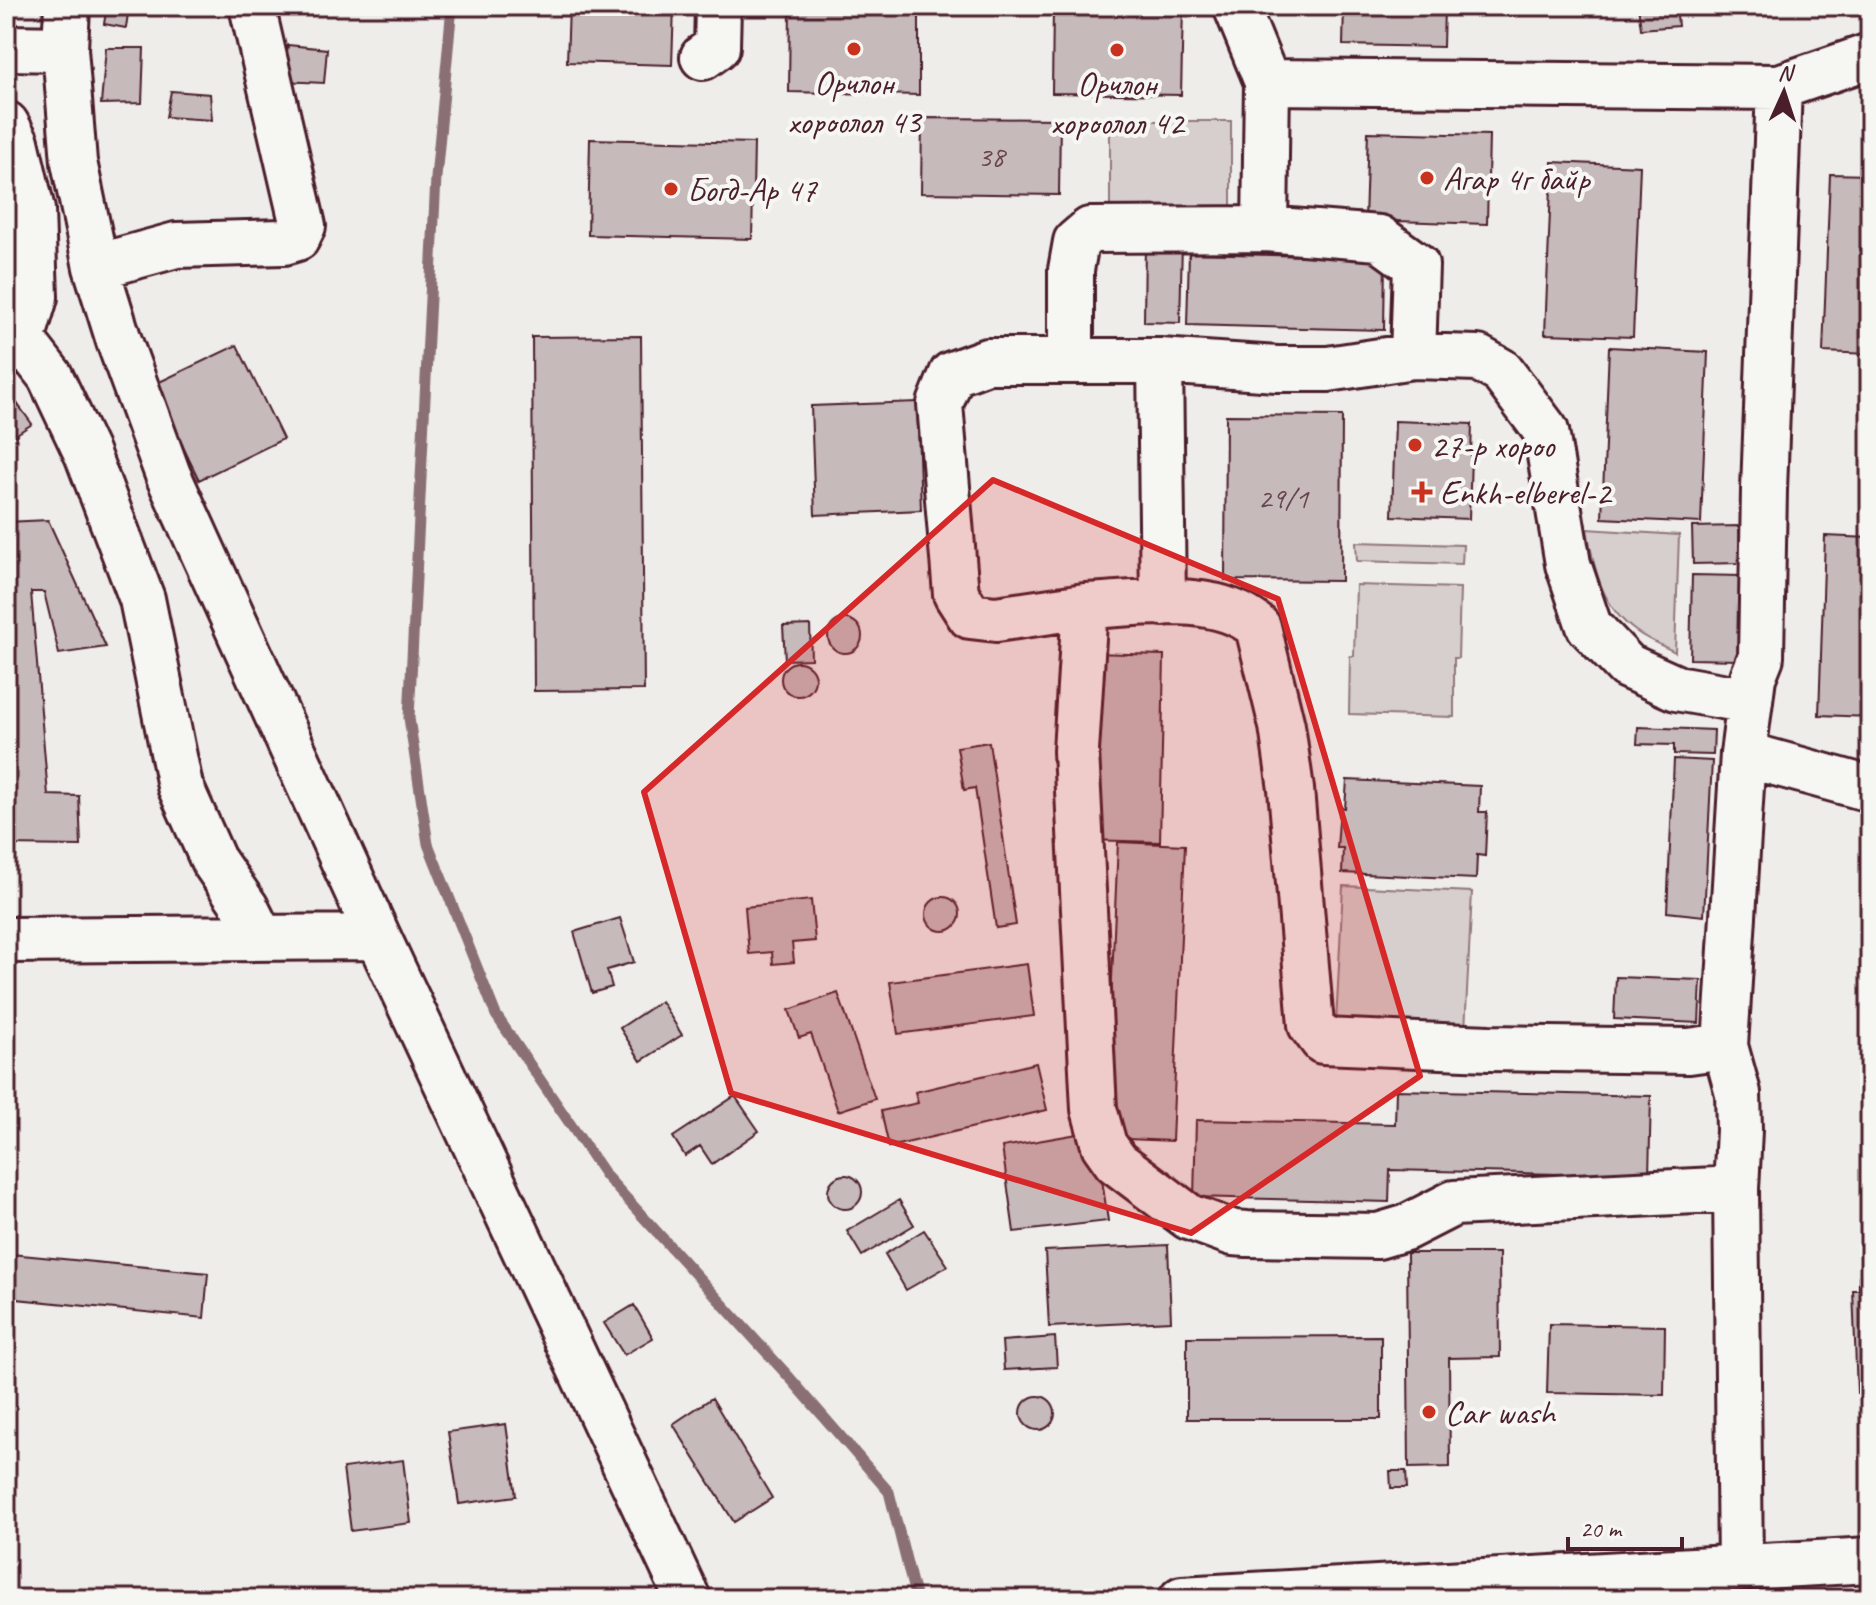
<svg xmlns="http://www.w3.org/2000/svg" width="1876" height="1605" font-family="Caveat,sans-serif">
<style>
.green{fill:#d7cfce;stroke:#90777c;stroke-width:2}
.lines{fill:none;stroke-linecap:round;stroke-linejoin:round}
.stream{stroke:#8a6f74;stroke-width:11}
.building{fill:#c6babb;stroke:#4a1f2b;stroke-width:2}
.minor-casing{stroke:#4a1f2b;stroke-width:50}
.major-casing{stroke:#4a1f2b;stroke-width:50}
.minor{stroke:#f6f6f2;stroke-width:44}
.major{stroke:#f6f6f2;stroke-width:44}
.marked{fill:#d62828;fill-opacity:0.2;stroke:#d62828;stroke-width:6;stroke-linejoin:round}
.poi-dot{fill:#c8321e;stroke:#f6f6f2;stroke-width:3}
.labels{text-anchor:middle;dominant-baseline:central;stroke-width:8;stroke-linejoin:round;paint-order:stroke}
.number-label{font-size:30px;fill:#69464f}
.poi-label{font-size:34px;fill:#4a1f2b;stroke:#f6f6f2;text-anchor:start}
</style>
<rect width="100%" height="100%" fill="#efedea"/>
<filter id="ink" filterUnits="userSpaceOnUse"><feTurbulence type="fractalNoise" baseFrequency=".0125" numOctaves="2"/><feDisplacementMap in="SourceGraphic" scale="16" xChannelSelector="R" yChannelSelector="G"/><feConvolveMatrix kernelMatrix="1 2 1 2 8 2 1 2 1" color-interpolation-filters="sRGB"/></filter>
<g filter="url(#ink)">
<path class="green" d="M1110,121H1231V223H1110Z
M1587,529L1679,535L1675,652C1663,646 1648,640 1637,632C1601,607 1594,569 1587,529Z
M1356,542L1463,545L1462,564L1357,561Z
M1356,585L1460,588L1458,658H1454V717L1349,714L1350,656H1354Z
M1343,886L1472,892L1465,1031L1336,1025Z"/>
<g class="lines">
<path class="stream" d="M452,6L436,178L409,718L428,844L496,1015L605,1175L790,1378L889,1492L916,1599"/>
</g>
<path class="building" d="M107,6H129L126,28L104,24Z
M569,6H674L672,65L567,62Z
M790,6H919V95L789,92Z
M1053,6H1183L1181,95L1052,93Z
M1344,6H1444L1443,47L1343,45Z
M1638,6H1676L1678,26L1641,29Z
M288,45L327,49L324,83L283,81Z
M106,48H144L142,103L101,104Z
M171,91L210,94L212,120L166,117Z
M922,118L1060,119L1059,195L921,193Z
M1368,132L1489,135L1487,224L1365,220Z
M590,139L754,143L752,239L588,235Z
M1552,162L1640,166L1633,337L1545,334Z
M1830,174L1870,175V354L1823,352Z
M1145,242L1182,243L1180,323L1144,322Z
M1189,253L1385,258L1384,330L1187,325Z
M641,336L644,690L534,691L532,337Z
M237,345L283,439L199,480L153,385Z
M1609,347L1708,352L1701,523L1602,518Z
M6,388L32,424L6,441Z
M917,402L921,510L815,515L811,406Z
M1226,415L1342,416L1341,581L1225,580Z
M1395,421L1472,424L1469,519L1392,516Z
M48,520L106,647L59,654L44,592H31L48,795L79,796L81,846L6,845V522Z
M1739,526L1740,563L1693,564L1692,527Z
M1825,536L1870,538V717L1819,715Z
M1692,575L1742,576L1739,660L1690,659Z
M828 636a17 17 0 1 1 34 0a17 17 0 1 1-34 0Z
M810,625L811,659L785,660L783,626Z
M1092,653L1164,655L1160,842L1087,840Z
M781 679a17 17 0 1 1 34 0a17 17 0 1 1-34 0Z
M1638,727L1714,730L1713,755L1674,754V745L1637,744Z
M989,742L1016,925L996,928L975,788L964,790L957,747Z
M1674,759L1712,761L1704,916L1667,912Z
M1347,780L1480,786L1479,812H1487L1485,856L1477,855L1476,879L1342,873L1343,848H1337L1340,807L1345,808Z
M1118,842L1185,845L1172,1141L1105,1138Z
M1867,896H1870V962H1867Z
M926 914a17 17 0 1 1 34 0a17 17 0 1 1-34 0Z
M811,900L815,941L792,943L794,962L773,964L772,952L749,954L745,907Z
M620,918L634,962L607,970L612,987L592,993L574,932Z
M1027,964L1034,1016L898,1034L890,982Z
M1616,977L1701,980L1699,1023L1614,1019Z
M838,993L875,1099L838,1111L811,1034L799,1038L789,1010Z
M661,1001L682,1035L641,1061L620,1028Z
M1036,1063L1047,1110L889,1147L881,1111L918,1103L915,1092Z
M1396,1090L1651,1096L1649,1176L1390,1170L1389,1202L1194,1197L1196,1120L1395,1124Z
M735,1096L759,1131L712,1164L700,1146L685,1156L673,1137Z
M1095,1131L1108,1221L1014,1232L1002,1147Z
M828 1192a17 17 0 1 1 34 0a17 17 0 1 1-34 0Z
M899,1200L914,1225L862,1256L847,1231Z
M924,1230L948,1266L906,1290L885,1254Z
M1168,1245L1171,1321L1049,1327L1045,1251Z
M1407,1253H1499L1500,1357L1449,1358L1450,1467L1409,1468Z
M11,1254L208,1273L204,1318L7,1298Z
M1859,1276H1870V1402L1868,1392L1857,1393L1853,1290H1859Z
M634,1305L653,1338L624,1355L604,1323Z
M1549,1324L1665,1326L1664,1395L1547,1393Z
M1381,1336V1419H1187V1337Z
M1055,1337L1057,1367L1004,1370L1002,1341Z
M1021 1413a17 17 0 1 1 34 0a17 17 0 1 1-34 0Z
M712,1398L772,1498L734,1522L673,1424Z
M506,1424L516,1496L459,1504L448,1432Z
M403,1460L411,1523L351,1531L343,1468Z
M1390,1471H1406L1407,1488H1391Z"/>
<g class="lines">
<defs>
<path id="minor" d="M67,6L65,49L74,162L96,267L119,341L168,475L378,937L688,1599
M1236,6L1267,82L1779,87
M6,48L65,49
M703,57L717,47L718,6
M6,124L16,142L32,210L35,297L22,340L6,353
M1265,229L1267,82
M96,267L176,245L284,242L297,238L303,226L252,6
M22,340L50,376L87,454L142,599L180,786L213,860L246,908L261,938
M1071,361V270L1076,242L1090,230L1265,229L1379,238L1416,265L1413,356
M1160,361L1163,603
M1085,606L996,619L970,616L956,594L940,404L952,374L987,361H1160L1277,369H1328L1413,356L1478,358L1501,371L1546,431L1568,564L1589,626L1627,666L1676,688L1750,701
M1743,754L1870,789
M6,940L378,937
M1725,1046L1689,1051L1489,1048L1323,1041L1311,1025L1291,789L1282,726L1258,627C1217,590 1137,604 1085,606L1076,751L1094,1109L1104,1145L1116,1162L1189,1217L1233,1233L1247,1234L1378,1236L1405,1228L1454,1203L1736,1189
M1740,1567L1736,1189L1739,1130L1738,1093L1725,1046L1743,754L1753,677L1761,657L1764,490L1779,87L1870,56"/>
<path id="major" d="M1182,1599L1870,1560"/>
</defs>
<use href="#minor" class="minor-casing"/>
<use href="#major" class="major-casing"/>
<use href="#minor" class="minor"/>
<use href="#major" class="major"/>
</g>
</g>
<path class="marked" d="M993,480L1278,599L1420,1076L1191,1233L731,1093L644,792Z"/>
<g class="poi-dot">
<circle cx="854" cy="49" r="8"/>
<circle cx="1117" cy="50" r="8"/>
<circle cx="1427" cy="178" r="8"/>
<circle cx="671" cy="189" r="8"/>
<circle cx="1415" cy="445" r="8"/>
<path d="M1418 480h8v8h8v8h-8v8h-8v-8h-8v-8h8z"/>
<circle cx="1429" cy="1412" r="8"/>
</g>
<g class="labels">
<g class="number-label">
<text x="991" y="156">38</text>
<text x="1283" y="498">29/1</text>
</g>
<g class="poi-label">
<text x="854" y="82" text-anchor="middle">Орчлон<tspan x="854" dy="39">хороолол 43</tspan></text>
<text x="1117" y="83" text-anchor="middle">Орчлон<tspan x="1117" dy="39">хороолол 42</tspan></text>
<text x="1443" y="178">Агар 4г байр</text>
<text x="687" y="189">Богд-Ар 47</text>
<text x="1431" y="445">27-р хороо</text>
<text x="1440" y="492">Enkh-elberel-2</text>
<text x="1445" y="1412">Car wash</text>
</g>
</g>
<rect width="1876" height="1605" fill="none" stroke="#f6f6f2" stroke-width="32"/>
<rect x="16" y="16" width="1844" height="1573" fill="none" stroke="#4a1f2b" stroke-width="3" filter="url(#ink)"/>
<g transform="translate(1784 92) rotate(3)" stroke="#f6f6f2" stroke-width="6" paint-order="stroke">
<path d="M0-6L14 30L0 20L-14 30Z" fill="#4a1f2b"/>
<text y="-12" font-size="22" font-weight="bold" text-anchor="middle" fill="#4a1f2b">N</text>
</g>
<path d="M1568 1537v12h114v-12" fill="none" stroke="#4a1f2b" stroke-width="4"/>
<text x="1580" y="1537" font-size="24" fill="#4a1f2b" stroke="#f6f6f2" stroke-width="6" paint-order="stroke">20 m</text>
</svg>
